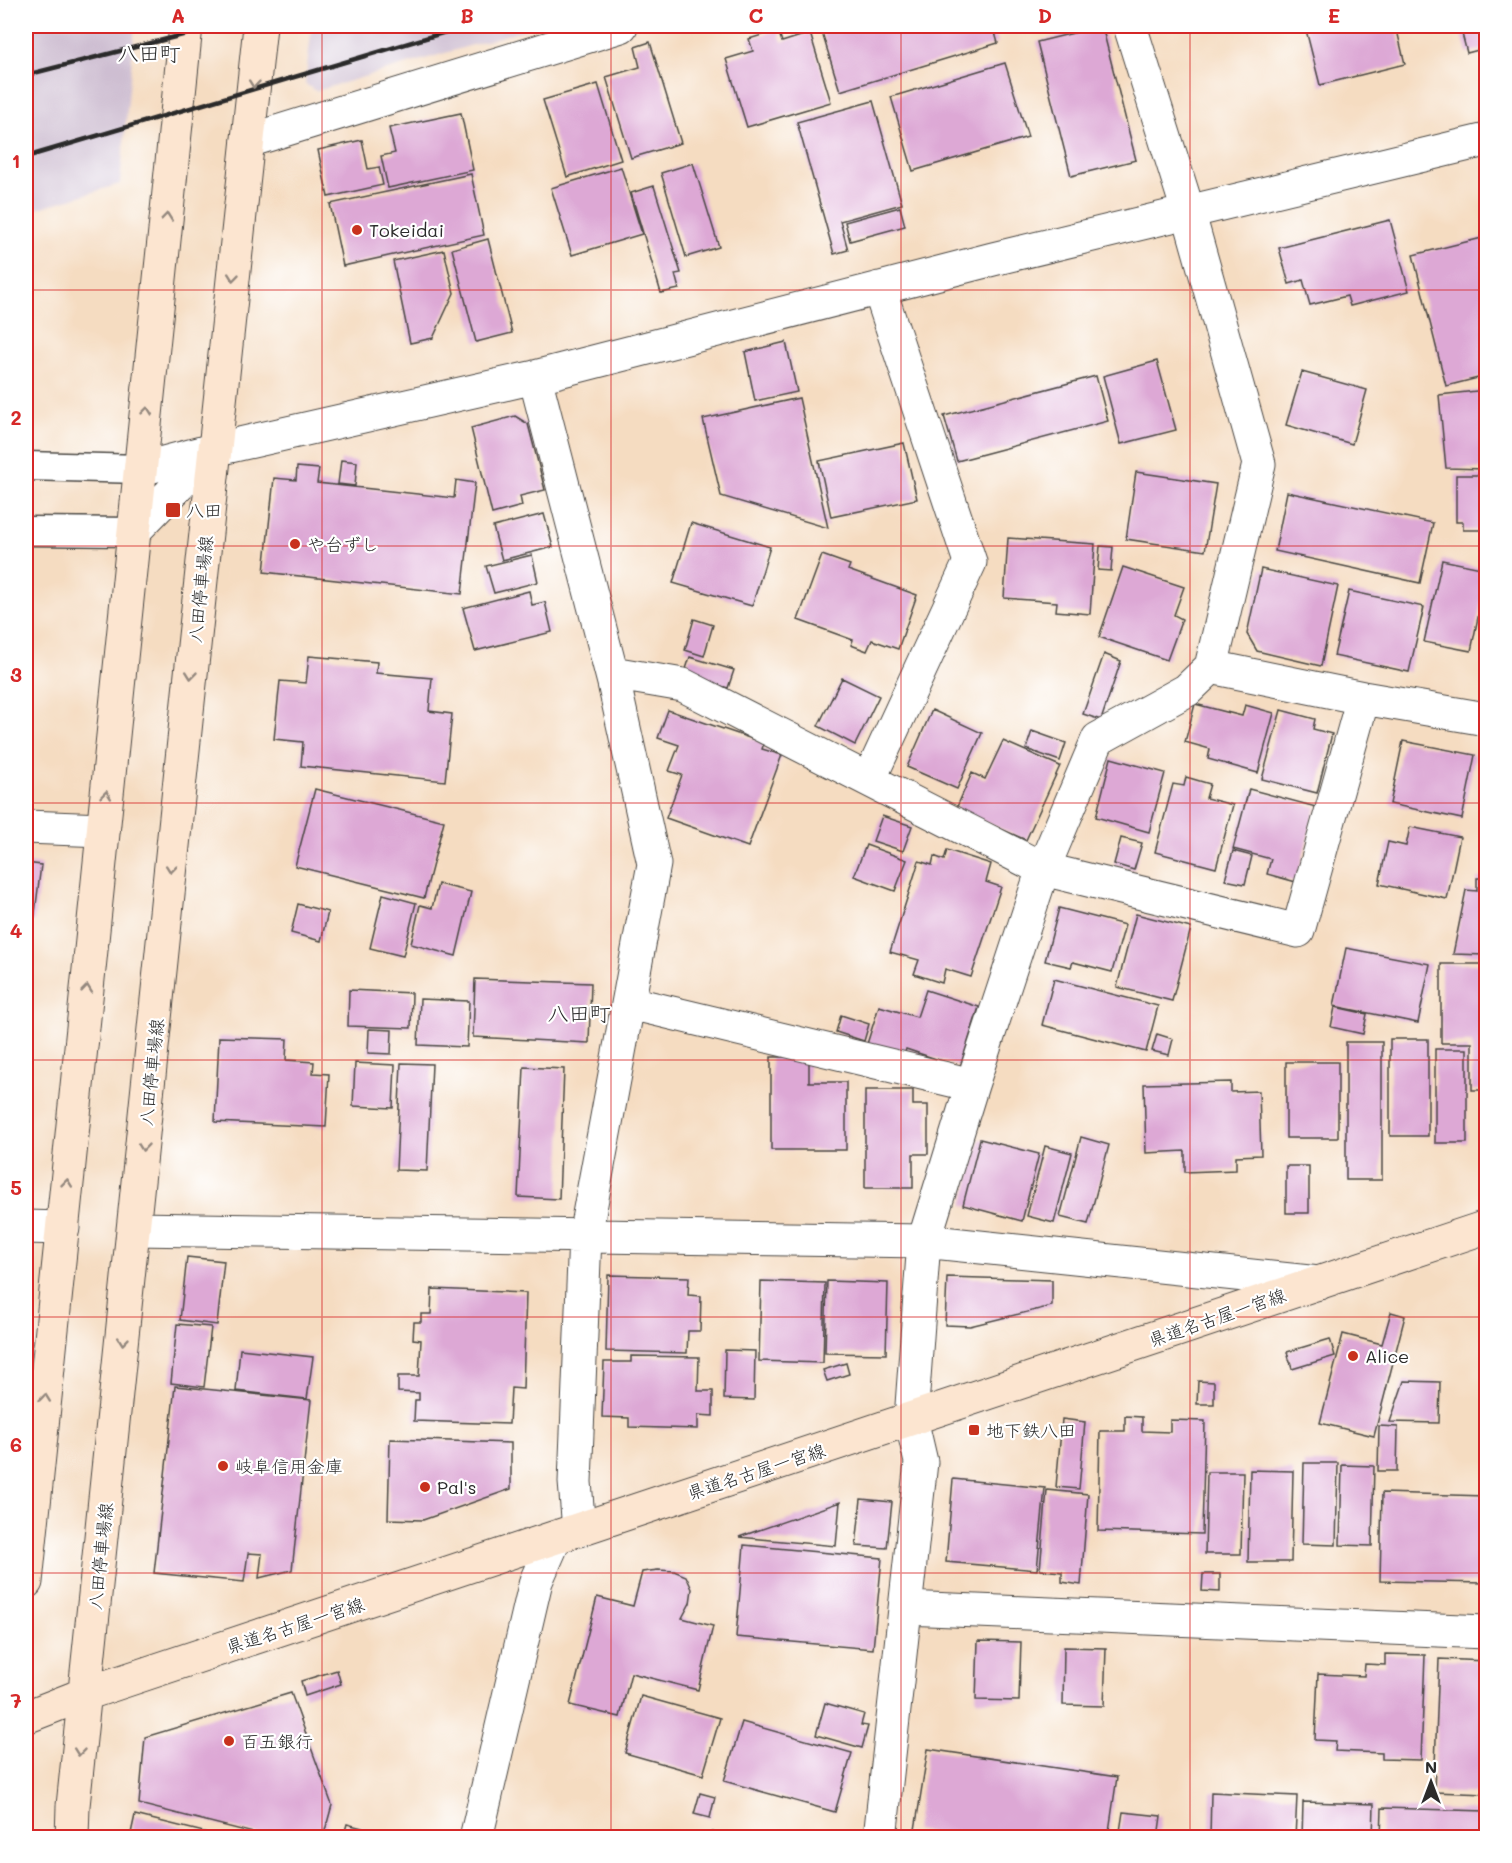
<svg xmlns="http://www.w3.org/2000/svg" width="1512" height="1863" font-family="Mali,'Klee One',sans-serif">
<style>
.industrial{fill:#cebed1}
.building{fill:#dda8d5}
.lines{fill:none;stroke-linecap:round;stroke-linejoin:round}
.lane-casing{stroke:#494642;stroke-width:31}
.street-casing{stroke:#494642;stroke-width:35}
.secondary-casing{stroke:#494642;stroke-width:35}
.lane{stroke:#fff;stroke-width:28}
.street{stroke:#fff;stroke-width:33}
.secondary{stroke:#fce5d0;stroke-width:33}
.rail{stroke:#2b2b2b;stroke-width:4.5}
.oneway{stroke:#94887e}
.grid{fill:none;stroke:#d62828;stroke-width:1.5;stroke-opacity:0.55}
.poi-dot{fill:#c8321e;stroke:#fff;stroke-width:2}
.labels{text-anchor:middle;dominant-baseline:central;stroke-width:4.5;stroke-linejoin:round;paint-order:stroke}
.poi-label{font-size:18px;fill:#2b2b2b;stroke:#fff;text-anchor:start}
.street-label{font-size:18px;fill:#2b2b2b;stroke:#fff}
.quarter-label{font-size:21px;fill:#2b2b2b;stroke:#fff}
.neatline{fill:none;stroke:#d62828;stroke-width:2}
.grid-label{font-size:20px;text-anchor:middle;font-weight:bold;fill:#d62828}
</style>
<rect width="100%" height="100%" fill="#fff"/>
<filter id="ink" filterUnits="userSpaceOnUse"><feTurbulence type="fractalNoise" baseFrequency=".0167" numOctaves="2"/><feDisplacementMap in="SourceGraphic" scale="12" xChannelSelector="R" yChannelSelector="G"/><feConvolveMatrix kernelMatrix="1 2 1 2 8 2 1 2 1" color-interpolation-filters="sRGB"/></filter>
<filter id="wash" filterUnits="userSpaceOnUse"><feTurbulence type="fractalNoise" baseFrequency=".008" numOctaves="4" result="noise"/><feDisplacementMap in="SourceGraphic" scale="24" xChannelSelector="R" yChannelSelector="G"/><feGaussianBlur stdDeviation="1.35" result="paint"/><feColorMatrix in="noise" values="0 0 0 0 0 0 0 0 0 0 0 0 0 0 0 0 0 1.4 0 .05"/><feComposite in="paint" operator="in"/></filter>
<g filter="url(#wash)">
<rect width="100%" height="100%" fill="#f5dcc1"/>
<path class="industrial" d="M26,26H135L120,184L26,212Z
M312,26H537L316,91L305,84Z"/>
<g id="blocks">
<path class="building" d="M820,26H993L998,43L840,91Z
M1102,26L1136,160L1071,176L1037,42Z
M1305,26H1396L1405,64L1320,85Z
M1460,26H1486V48L1467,53Z
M778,30L782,42L810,33L831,102L747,127L726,59L753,51L749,39Z
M650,42L681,143L631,158L606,77L640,67L635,47Z
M1005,63L1028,137L913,171L891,97Z
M598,84L621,160L567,177L543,100Z
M873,101L902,204L840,221L848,250L834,254L797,122Z
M461,113L473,170L388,188L381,156L395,153L389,128Z
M362,140L368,169L379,167L383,185L328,197L318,150Z
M693,163L719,247L686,257L661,173Z
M621,167L642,234L572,255L551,188Z
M471,174L484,235L343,266L330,204Z
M654,186L681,273L675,274L679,289L661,293L631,193Z
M900,207L905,226L850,241L845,222Z
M1390,220L1409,291L1350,306L1347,296L1310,305L1303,280L1289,284L1279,248Z
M1486,237V376L1446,386L1413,255Z
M488,239L512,333L476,342L452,249Z
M444,250L454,293L433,338L410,343L393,261Z
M786,342L797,392L755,401L745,352Z
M1157,361L1176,430L1121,444L1103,376Z
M1302,372L1367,390L1352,444L1286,425Z
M1096,376L1108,421L957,461L944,416Z
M1486,390V469L1446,468L1439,395Z
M799,398L828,528L721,496L703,419Z
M515,416L528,424L545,490L520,496L522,506L492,514L471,428Z
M904,443L917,499L831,517L819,461Z
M341,460L357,462L355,486L338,484Z
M297,467L319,469L317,483L454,498L456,480L475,483L462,594L264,572L274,478L296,480Z
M1136,472L1216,484L1205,551L1126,539Z
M1456,475H1486V530H1463V522H1456Z
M1287,492L1433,523L1420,583L1275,551Z
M544,514L553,547L502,560L493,527Z
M691,523L770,547L752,606L673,583Z
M1008,538L1095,544L1090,614L1056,611L1057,602L1004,598Z
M1100,546L1113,547L1111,571L1098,570Z
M532,555L538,582L494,593L486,566Z
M822,555L850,565L848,570L917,595L898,649L872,640L867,651L851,645L853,640L798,620Z
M1442,560L1486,569V579L1471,651L1424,642Z
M1123,567L1184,587L1174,615L1182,619L1167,660L1099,637Z
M1261,569L1338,586L1321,666L1257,651L1247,634Z
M529,591L532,605L545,602L552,632L475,651L463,608Z
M1349,591L1424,607L1409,672L1334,656Z
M694,619L713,625L704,656L685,650Z
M1104,654L1121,661L1101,720L1083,714Z
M309,656L377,662L376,673L432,678L429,711L452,714L445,781L301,766L303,742L274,739L280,681L306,683Z
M690,657L734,670L728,688L684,675Z
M842,678L879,696L855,745L818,726Z
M1195,704L1242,716L1245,705L1274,713L1258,773L1208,759L1210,749L1185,742Z
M668,710L764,743L762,749L782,755L748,847L666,818L682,775L669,771L679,745L658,738Z
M932,710L982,733L957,789L907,767Z
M1281,710L1315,719L1313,729L1332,734L1317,793L1262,779Z
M1032,731L1066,743L1060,761L1026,749Z
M1003,741L1060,766L1026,840L956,809L972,773L985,779Z
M1403,741L1475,755L1462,819L1390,804Z
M1111,758L1165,773L1149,832L1096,817Z
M1186,777L1210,784L1206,798L1233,805L1216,868L1155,852L1173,784L1184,786Z
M315,789L444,821L424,898L295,866Z
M1249,789L1316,807L1296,882L1267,874L1271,859L1233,849Z
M882,816L912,826L903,851L873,841Z
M1410,827L1460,837L1447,899L1379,884L1388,842L1406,846Z
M1121,838L1142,843L1134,870L1114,864Z
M866,845L907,860L895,891L854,876Z
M947,850L991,864L986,882L1001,887L971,977L945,969L942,983L914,974L919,960L890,952L919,861L932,865L934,856L944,860Z
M1233,851L1252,856L1245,884L1225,880Z
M26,863L41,865L34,921L26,920Z
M1477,878H1486V955L1453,954L1466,890L1477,891Z
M438,884L471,892L456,956L411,944L420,905L432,908Z
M383,894L416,903L403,956L370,948Z
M298,904L328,912L321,941L291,933Z
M1059,908L1125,925L1112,972L1073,962L1071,967L1045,961Z
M1136,914L1191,928L1172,1001L1117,987Z
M1346,948L1430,964L1418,1023L1334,1006Z
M1441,964H1486V1090H1472V1043H1441Z
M475,979L591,983L589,1043L473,1037Z
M1054,979L1158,1006L1146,1052L1042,1025Z
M349,990L412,993L411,1028L348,1026Z
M926,990L979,1007L960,1067L906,1049L904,1055L867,1044L879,1006L917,1017Z
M420,999L469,1001L467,1047L418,1045Z
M1335,1007L1367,1014L1363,1034L1331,1027Z
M841,1015L869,1024L864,1041L836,1032Z
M369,1029L392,1030L391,1054L368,1053Z
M1157,1034L1173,1039L1169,1055L1152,1051Z
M219,1037L287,1039L286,1060L314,1062L313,1073L329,1074L326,1127L215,1122Z
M1390,1039H1428V1136H1390Z
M1346,1042H1382V1180H1346Z
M1435,1049H1467V1143H1435Z
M771,1057H809V1082H846V1150H771Z
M1286,1062H1338V1138H1286Z
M355,1063L395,1065L393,1108L353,1106Z
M401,1063L432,1064L427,1171L396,1170Z
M524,1067L564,1069L559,1199L518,1197Z
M1231,1082V1092L1259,1091L1261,1155L1236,1156V1170L1185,1172V1151L1146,1153L1144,1084Z
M865,1090H913V1105H928V1154H913V1188H865Z
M1081,1137L1109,1145L1088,1224L1060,1217Z
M980,1139L1039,1154L1022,1221L963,1205Z
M1045,1146L1072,1153L1054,1223L1027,1216Z
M1286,1166H1309V1213H1286Z
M187,1257L224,1261L217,1325L180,1320Z
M608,1275L689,1277L688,1295L701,1296L700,1331H688L687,1353L606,1351Z
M947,1277L1052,1280V1306L970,1326L945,1325Z
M761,1281L825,1283L823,1363L759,1361Z
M827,1281L888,1283L886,1354L825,1353Z
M432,1289L526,1293L523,1389L511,1388L509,1424L414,1421L415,1400H419V1393L398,1392V1376H419L421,1340L413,1339L414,1322H421V1314H431Z
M1391,1312L1405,1316L1374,1436L1320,1423L1343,1334L1382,1344Z
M177,1324L211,1327L204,1387L171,1383Z
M1330,1339L1335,1356L1292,1369L1287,1352Z
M240,1349L313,1357L307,1399L236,1391Z
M725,1350L755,1351L754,1400L724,1399Z
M631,1356L699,1357L698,1391H713V1416L698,1415V1429L629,1427V1418L602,1417L604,1362H631Z
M846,1363L849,1374L827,1381L823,1370Z
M1198,1381L1214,1382V1404H1197Z
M1404,1381L1440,1382L1439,1423L1390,1422Z
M175,1386L311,1400L292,1570L259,1578L262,1554L248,1553L244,1582L154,1573Z
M1125,1416L1142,1417V1431L1170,1432V1420L1205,1421L1202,1534L1098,1531L1100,1431H1125Z
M1062,1419L1085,1422L1079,1489L1056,1487Z
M1379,1426L1398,1427L1397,1471H1378Z
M390,1439L511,1443V1489L423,1520L388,1519Z
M1304,1463H1338L1336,1545L1302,1544Z
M1342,1465L1374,1466L1372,1546L1340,1545Z
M1250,1470L1293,1471L1291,1562H1248Z
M1207,1472H1243L1241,1554H1205Z
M953,1479L1045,1488L1037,1570L946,1562Z
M1047,1490L1088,1494L1081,1585L1062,1582V1572L1040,1570Z
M1382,1493L1486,1496V1583L1380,1581Z
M861,1499L892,1502L887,1548L856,1546Z
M840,1502L836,1546L739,1537Z
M744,1545L882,1558L873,1649L736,1637Z
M658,1570L674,1571L686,1576L692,1589L690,1603L682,1618L713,1626L698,1690L631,1673L620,1717L570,1705L597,1597L633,1606L642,1572Z
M1203,1574H1220V1592L1202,1591Z
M978,1641L1021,1642L1019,1701L976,1700Z
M1064,1647L1106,1648L1104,1706L1063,1705Z
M1385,1654L1425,1655L1421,1760L1382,1759V1753L1335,1751L1336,1741L1315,1740L1318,1674L1364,1676L1365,1664L1385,1665Z
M1439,1659L1486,1661V1794L1434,1792Z
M337,1670L341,1684L305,1696L301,1681Z
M291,1693L332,1805L323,1838H273L139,1804L145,1737Z
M641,1696L720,1718L703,1775L625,1753Z
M825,1703L864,1714L861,1725L868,1726L862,1748L816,1735Z
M742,1722L852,1753L835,1812L724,1781Z
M928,1749L1117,1777L1108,1838H964L915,1830Z
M1211,1792L1297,1796L1295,1838H1210Z
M700,1793L715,1797L710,1818L694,1814Z
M1303,1802L1374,1804L1373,1838H1302Z
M1382,1808L1486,1811V1838H1381Z
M1123,1812L1161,1816L1158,1838H1119Z
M135,1815L224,1837V1838H130Z
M347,1824L385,1834L384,1838H343Z
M712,1832L730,1837V1838H710Z
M756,1835L785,1836V1838H756Z"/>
</g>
</g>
<g filter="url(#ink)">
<use href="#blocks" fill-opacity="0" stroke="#494642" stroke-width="1.5"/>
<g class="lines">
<defs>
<path id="lane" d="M26,466L141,469
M26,531L133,532"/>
<path id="street" d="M248,141L621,26
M535,377L614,683L654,864L585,1236L575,1482L579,1530
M141,469L213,450L535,377L993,259L1486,140
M133,532L212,451
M1211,667L1363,698L1486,719
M612,673L683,685L1043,869L1298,931L1363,698
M869,780L970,562L879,288
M26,827L103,830
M630,1003L972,1085
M26,1227L63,1228
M135,1229L924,1241L1319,1283
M905,1608L1486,1632
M476,1838L536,1581L555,1538
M880,1838L921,1462L911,1419L924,1241L972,1085L1043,869L1098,739L1187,690L1211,667L1259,464L1188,211L1130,26"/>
<path id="secondary" d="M26,1582L186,26
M26,1717L85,1694L1486,1227
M72,1838L73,1806C136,1213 195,619 260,26"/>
</defs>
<use href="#lane" class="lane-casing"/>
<use href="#street" class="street-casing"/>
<use href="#secondary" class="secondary-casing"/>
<use href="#lane" class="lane"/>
<use href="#street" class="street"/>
<use href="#secondary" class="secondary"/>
<path class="rail" d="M26,75L218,26
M26,157L466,26"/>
</g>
<defs><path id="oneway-chevron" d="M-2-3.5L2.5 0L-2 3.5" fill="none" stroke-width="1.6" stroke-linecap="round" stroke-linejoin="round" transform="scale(1.5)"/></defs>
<g class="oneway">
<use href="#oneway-chevron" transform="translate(254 84) rotate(96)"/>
<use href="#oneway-chevron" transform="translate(167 217) rotate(-84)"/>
<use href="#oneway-chevron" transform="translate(233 277) rotate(96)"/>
<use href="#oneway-chevron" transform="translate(147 411) rotate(-84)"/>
<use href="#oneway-chevron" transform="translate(191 675) rotate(96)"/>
<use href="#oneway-chevron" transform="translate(106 795) rotate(-84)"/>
<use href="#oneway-chevron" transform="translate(171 869) rotate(96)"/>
<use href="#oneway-chevron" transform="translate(87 989) rotate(-84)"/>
<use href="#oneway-chevron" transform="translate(143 1147) rotate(96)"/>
<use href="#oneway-chevron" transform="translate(67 1183) rotate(-84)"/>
<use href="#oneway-chevron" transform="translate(123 1341) rotate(96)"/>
<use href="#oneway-chevron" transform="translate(45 1398) rotate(-84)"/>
<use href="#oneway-chevron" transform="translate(79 1752) rotate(96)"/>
</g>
</g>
<path class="grid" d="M322,26V1838M611,26V1838M901,26V1838M1190,26V1838M26,290H1486M26,546H1486M26,803H1486M26,1060H1486M26,1317H1486M26,1573H1486"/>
<g class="poi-dot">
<circle cx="357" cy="230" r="6"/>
<rect x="165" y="502" width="16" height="16" rx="3"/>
<circle cx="295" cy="544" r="6"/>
<circle cx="1353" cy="1356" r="6"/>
<rect x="968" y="1424" width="12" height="12" rx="3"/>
<circle cx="223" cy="1466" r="6"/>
<circle cx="425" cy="1487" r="6"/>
<circle cx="229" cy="1741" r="6"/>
</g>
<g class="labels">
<g class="poi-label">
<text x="369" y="230">Tokeidai</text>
<text x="186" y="510">八田</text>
<text x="307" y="544">や台ずし</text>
<text x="1365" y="1356">Alice</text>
<text x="986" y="1430">地下鉄八田</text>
<text x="235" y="1466">岐阜信用金庫</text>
<text x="437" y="1487">Pal's</text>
<text x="241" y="1741">百五銀行</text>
</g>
<g class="street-label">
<text transform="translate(200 589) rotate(-84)">八田停車場線</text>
<text transform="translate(151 1072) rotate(-84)">八田停車場線</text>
<text transform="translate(1217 1317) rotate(-19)">県道名古屋一宮線</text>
<text transform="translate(756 1471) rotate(-18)">県道名古屋一宮線</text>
<text transform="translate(100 1556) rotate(-84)">八田停車場線</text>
<text transform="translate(295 1625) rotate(-18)">県道名古屋一宮線</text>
</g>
<g class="quarter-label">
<text x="149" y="52">八田町</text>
<text x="579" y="1012">八田町</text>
</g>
</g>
<rect width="1512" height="1863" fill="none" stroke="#fff" stroke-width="66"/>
<g transform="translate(1431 1782)" stroke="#ffffff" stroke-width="4.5" paint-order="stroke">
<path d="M0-4.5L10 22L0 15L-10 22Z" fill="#2b2b2b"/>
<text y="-9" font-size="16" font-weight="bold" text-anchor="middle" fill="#2b2b2b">N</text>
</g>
<rect x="33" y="33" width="1446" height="1797" class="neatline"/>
<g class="grid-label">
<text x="178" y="23">A</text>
<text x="467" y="23">B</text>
<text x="756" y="23">C</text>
<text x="1045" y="23">D</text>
<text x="1334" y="23">E</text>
<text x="16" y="168">1</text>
<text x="16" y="425">2</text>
<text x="16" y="682">3</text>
<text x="16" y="938">4</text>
<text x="16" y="1195">5</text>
<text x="16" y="1452">6</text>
<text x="16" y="1708">7</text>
</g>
</svg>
